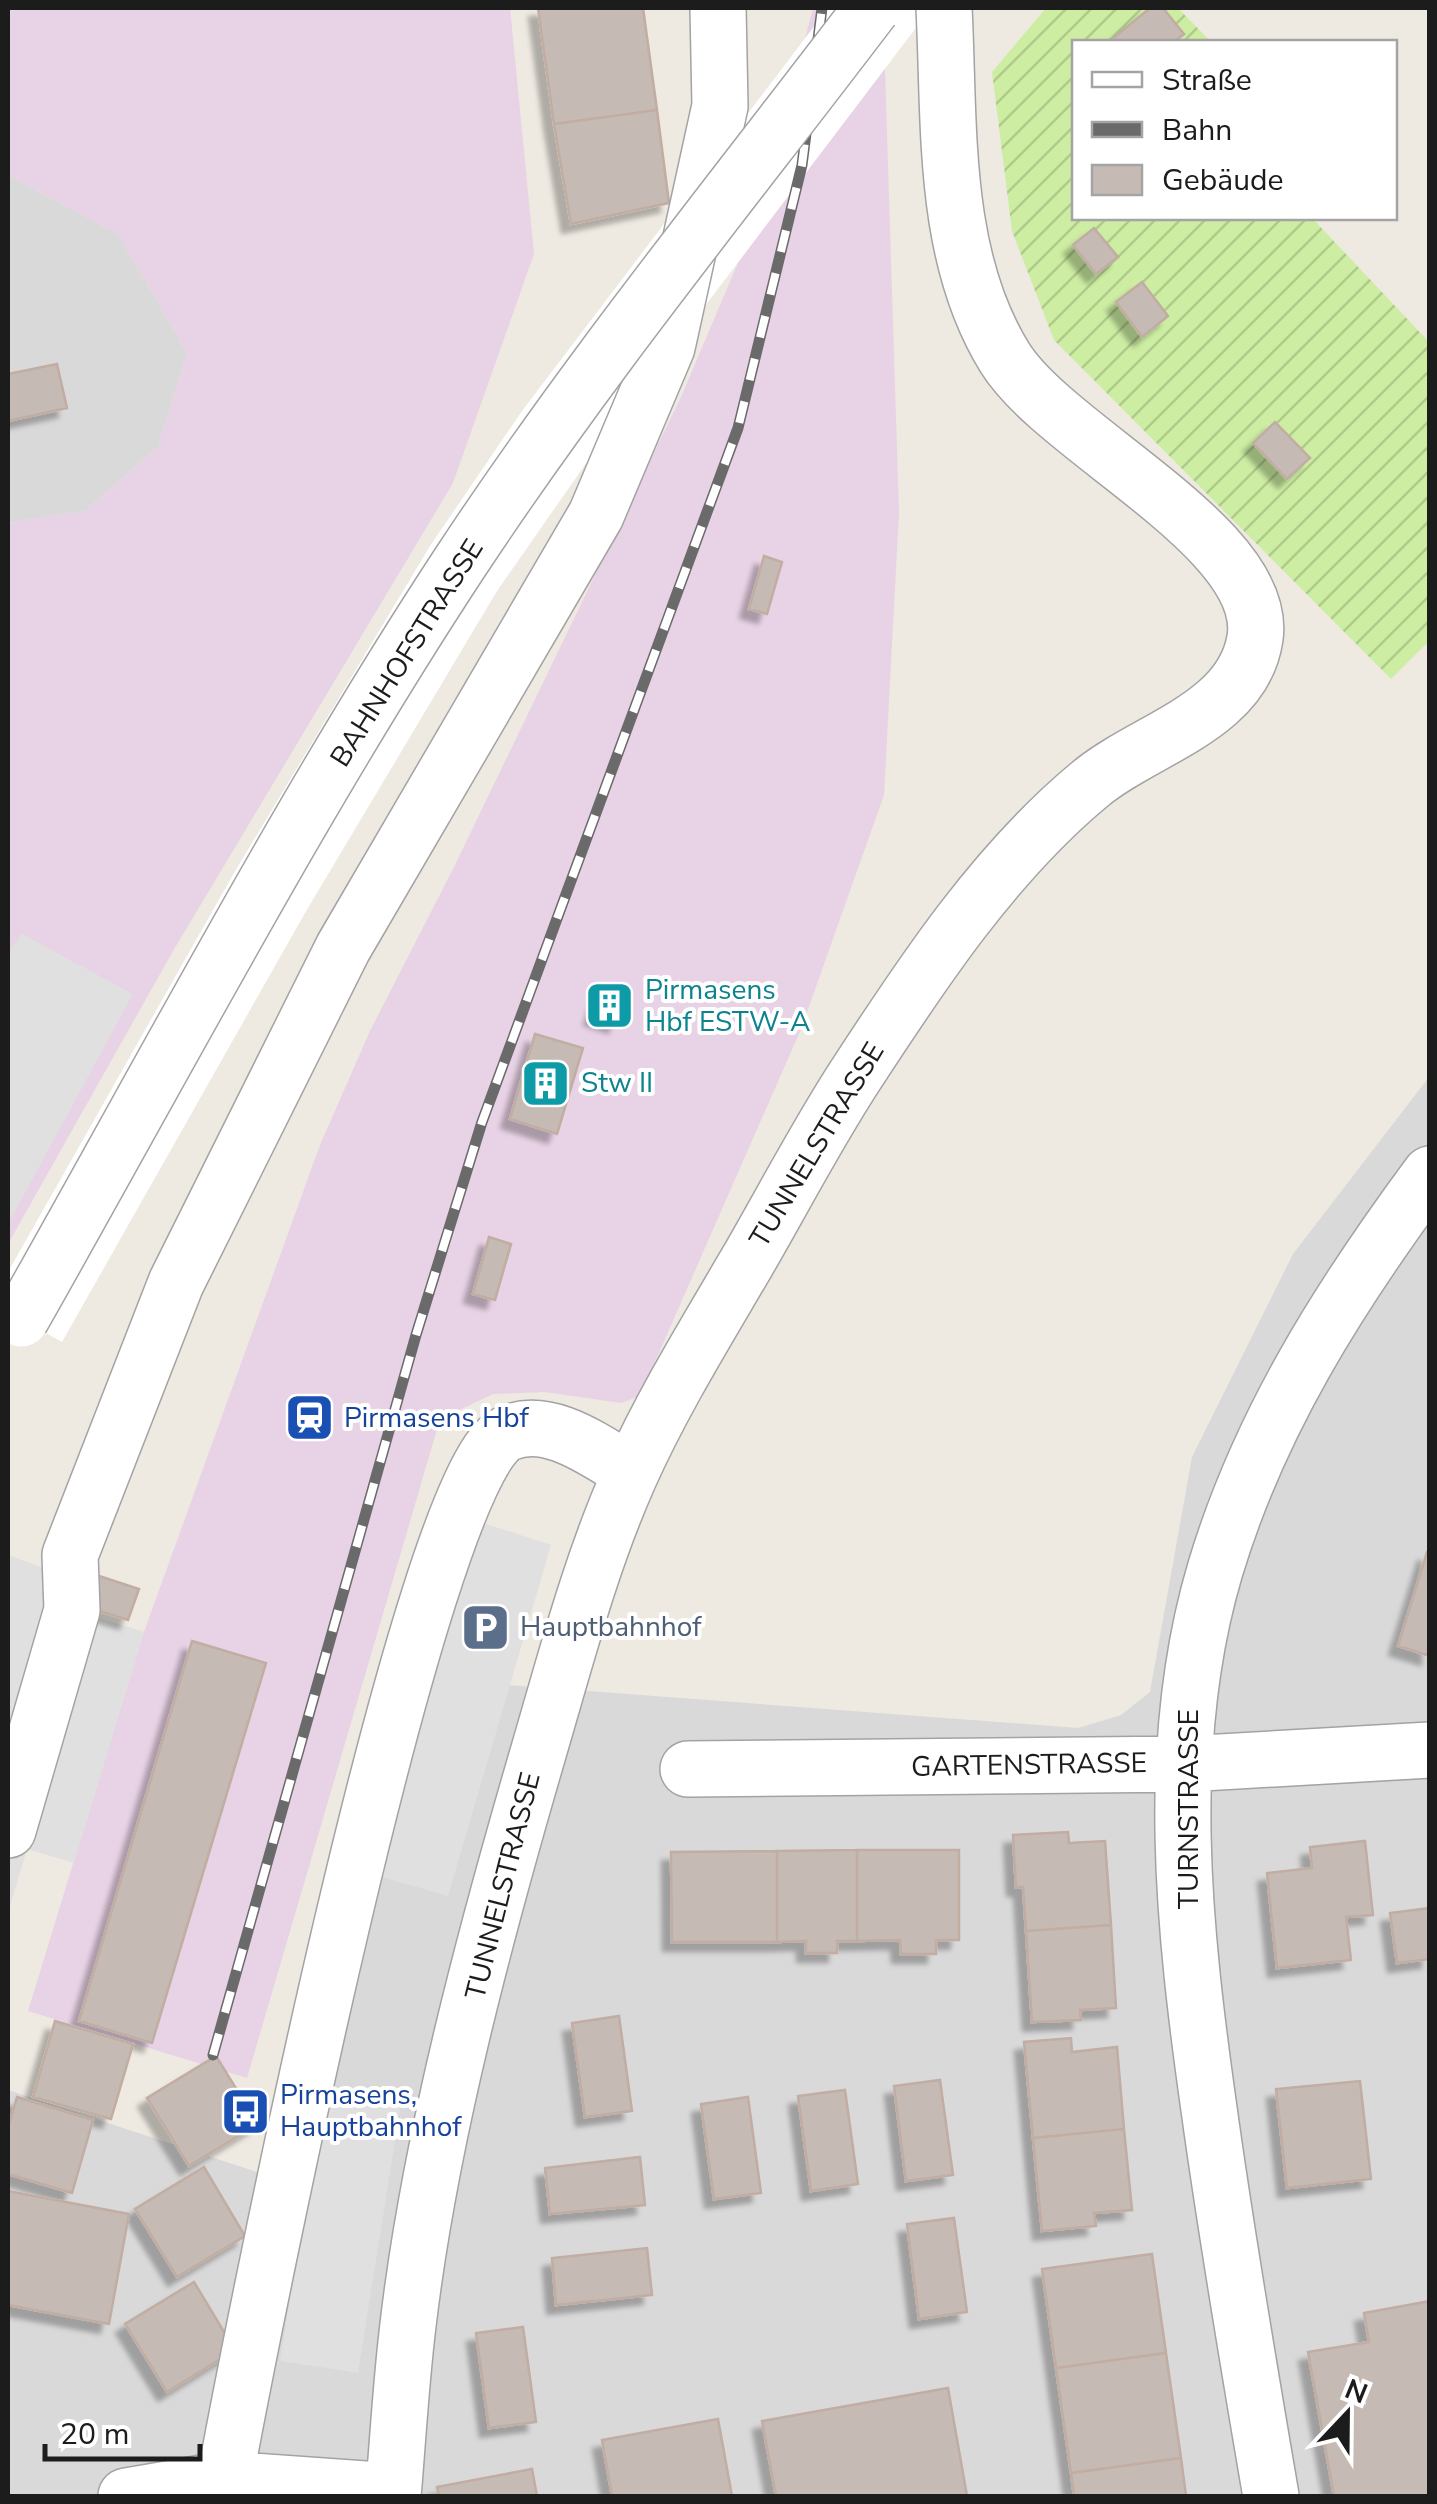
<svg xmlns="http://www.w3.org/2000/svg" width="1437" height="2504" font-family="'Nunito Sans',sans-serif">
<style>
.residential{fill:#dad9d9}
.industrial{fill:#e8d2e5}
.garden{fill:url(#garden-furrows)}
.parking{fill:#e0e0e0}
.pier{fill:#fff}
.building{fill:#c6bab4;stroke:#c1ada2;stroke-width:2.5;filter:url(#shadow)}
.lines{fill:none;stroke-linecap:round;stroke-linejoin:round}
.minor-casing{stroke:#a3a3a3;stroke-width:58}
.minor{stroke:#fff;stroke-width:55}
.rail-casing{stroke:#6a6a6a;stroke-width:11}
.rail{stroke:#fff;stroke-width:8;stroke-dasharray:22;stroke-linecap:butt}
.minor-bridge-casing{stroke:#a3a3a3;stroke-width:58;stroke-linecap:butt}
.minor-bridge{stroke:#fff;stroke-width:55}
.labels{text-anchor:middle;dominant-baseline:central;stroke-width:8;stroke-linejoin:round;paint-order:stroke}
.street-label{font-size:28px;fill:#1c1c1c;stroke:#fff}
.culture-label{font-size:28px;fill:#0d838f;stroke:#fff;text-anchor:start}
.transit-label{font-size:28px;fill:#164399;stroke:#fff;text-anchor:start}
.service-label{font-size:28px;fill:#4e5e75;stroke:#fff;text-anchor:start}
</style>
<defs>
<pattern id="garden-furrows" width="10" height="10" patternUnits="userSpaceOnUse" patternTransform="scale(2.5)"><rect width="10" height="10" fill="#cceda2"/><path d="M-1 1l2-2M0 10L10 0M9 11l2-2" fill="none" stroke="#afcb8b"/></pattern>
<filter id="shadow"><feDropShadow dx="-9" dy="9" stdDeviation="2.5" flood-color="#0004"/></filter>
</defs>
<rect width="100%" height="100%" fill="#eee9e1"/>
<path class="residential" d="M8,175L118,234L187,353L158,447L85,511L8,523Z
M1429,1077V2496H8V2090L278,2179L415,1678L1078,1728L1121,1715L1150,1692L1192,1457L1293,1254Z"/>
<path class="industrial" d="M8,8H510L534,254L453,483L173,951L8,1244V523L85,511L158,447L187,353L118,234L8,175Z
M813,8H883L899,512L884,795L801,1029L640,1396L621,1403L545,1392L493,1394L440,1419L247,2078L28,2011L144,1632L320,1145L370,1031L454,867L681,397L760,211Z"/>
<path class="garden" d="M1046,8H1178L1211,42H1074V218H1312L1429,342V641L1391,679L1054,340L1012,231L992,72Z"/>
<path class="parking" d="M22,934L133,994L8,1224V953Z
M477,1521L551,1545L448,1896L375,1875Z
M8,1555L55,1572L58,1605L144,1632L74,1863L27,1849L8,1913Z
M324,2090L401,2103L358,2373L280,2361Z"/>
<path class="pier" d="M828,8H931L589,459L497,591L305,913L62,1342L8,1312V1272L234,873L430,546L522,411Z"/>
<path class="building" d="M538,8H643L657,110L554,124Z
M1150,8H1163L1184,34L1174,42H1115L1112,39Z
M657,110L669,203L571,224L554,124Z
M1094,228L1118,257L1096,274L1073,245Z
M1142,282L1168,316L1142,337L1116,302Z
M57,364L67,408L8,421V374Z
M1275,422L1310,458L1287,479L1253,443Z
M764,556L782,562L767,614L749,609Z
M602,989L626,996L617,1024L593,1016Z
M535,1034L583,1048L557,1134L510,1119Z
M489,1237L511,1244L495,1300L473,1294Z
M1427,1552L1430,1553V1656L1398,1646Z
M93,1574L139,1589L128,1620L83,1606Z
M192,1641L266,1663L152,2043L79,2021Z
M1068,1832L1069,1843L1105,1841L1111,1925L1026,1931L1023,1887H1016L1013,1835Z
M1365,1841L1373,1915L1346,1917L1351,1960L1277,1968L1267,1873L1312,1868L1310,1847Z
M857,1850H959V1940H936V1954H901L900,1940L857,1941Z
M857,1850V1941H837V1953H806V1941L777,1942V1851Z
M777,1851V1942H672L671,1852Z
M1430,1908V1959L1397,1963L1390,1913Z
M1111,1925L1116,2008L1080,2010L1081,2020L1032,2022L1026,1931Z
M619,2016L632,2111L585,2117L572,2023Z
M55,2021L133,2044L111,2119L33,2097Z
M1071,2038L1072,2052L1117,2047L1124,2129L1033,2138L1024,2042Z
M216,2056L258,2124L189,2166L147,2098Z
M940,2080L953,2175L906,2181L894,2086Z
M1360,2081L1371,2179L1287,2188L1276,2089Z
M845,2090L858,2184L811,2191L798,2096Z
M17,2097L93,2120L72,2193L8,2174V2128Z
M748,2097L761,2193L714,2199L701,2104Z
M1124,2129L1132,2210L1094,2213L1096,2226L1042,2231L1033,2138Z
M640,2157L645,2205L550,2214L545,2168Z
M204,2167L245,2236L177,2277L135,2209Z
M8,2191L129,2214L109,2324L8,2305Z
M954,2218L967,2312L919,2319L907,2224Z
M647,2248L652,2295L556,2305L552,2258Z
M1152,2254L1166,2353L1056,2368L1042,2269Z
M194,2282L235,2350L167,2392L125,2324Z
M1430,2301V2496H1334L1308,2352L1369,2342L1364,2313Z
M523,2327L536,2422L489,2428L476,2333Z
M1166,2353L1181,2458L1071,2473L1056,2368Z
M948,2388L967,2496H776L762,2421Z
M718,2419L732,2496H612L602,2440Z
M1181,2458L1186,2496H1074L1071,2473Z
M532,2469L537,2496H439L437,2487Z"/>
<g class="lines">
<defs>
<path id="minor" d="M688,1769L1185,1764L1430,1750
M8,1830L72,1610L70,1555L176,1283L343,948L596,515L667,347L720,106L718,8
M225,2479C250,2342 420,1476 506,1434C548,1414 597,1452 631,1472
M126,2496L225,2479L393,2491
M393,2496C398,2439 401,2382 408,2325C430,2138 486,1931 539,1750C566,1658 590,1565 629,1477C662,1403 706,1332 747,1262C783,1200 816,1136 855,1076C922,973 994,864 1089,785C1143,739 1243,718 1255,638C1270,539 1056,440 1005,358C941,255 950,124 944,8
M1271,2496C1249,2368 1227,2239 1209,2109C1184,1932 1163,1745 1215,1570C1259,1423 1339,1297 1430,1174"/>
</defs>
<use href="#minor" class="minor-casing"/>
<use href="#minor" class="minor"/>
<defs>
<path id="rail" d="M213,2055L416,1335L482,1122L738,428L802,165L822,8"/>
</defs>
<use href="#rail" class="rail-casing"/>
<use href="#rail" class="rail"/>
<defs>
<path id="minor-bridge" d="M21,1319C164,1067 300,806 459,564C586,371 733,191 872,8"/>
</defs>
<use href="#minor-bridge" class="minor-bridge-casing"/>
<use href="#minor-bridge" class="minor-bridge"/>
</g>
<defs>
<symbol id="building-square" viewBox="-11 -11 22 22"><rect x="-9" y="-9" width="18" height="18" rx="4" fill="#0f9aa8" stroke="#fff"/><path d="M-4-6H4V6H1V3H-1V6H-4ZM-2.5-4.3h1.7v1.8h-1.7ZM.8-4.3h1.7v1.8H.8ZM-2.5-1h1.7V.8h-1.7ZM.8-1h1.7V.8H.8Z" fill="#fff"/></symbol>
<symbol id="station-square" viewBox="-11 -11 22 22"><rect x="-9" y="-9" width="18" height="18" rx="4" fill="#1a4fb4" stroke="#fff"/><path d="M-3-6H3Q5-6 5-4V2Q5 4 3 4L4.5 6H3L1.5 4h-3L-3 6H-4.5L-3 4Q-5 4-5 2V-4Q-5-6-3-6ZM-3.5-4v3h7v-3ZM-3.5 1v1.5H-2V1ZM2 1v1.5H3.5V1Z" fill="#fff"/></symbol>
<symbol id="parking-square" viewBox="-11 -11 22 22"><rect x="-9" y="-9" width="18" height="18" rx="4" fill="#5c6f8a" stroke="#fff"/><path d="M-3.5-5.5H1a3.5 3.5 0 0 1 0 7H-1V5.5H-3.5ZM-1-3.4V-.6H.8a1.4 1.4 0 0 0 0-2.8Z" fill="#fff"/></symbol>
<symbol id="bus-square" viewBox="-11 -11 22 22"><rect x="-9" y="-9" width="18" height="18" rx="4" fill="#1a4fb4" stroke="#fff"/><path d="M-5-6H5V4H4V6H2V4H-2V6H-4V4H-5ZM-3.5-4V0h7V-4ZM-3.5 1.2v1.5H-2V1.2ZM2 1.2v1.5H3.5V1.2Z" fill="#fff"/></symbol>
</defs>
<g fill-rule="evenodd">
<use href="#building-square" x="582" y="978" width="55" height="55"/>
<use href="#building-square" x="518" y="1056" width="55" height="55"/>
<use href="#station-square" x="282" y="1390" width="55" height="55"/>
<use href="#parking-square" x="458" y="1600" width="55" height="55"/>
<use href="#bus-square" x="218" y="2084" width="55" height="55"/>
</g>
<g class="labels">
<g class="street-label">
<text transform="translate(407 653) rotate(-58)">BAHNHOFSTRASSE</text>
<text transform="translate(817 1145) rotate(-59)">TUNNELSTRASSE</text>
<text transform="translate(1029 1765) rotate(-1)">GARTENSTRASSE</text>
<text transform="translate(1189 1809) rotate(-90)">TURNSTRASSE</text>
<text transform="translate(503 1886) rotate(-76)">TUNNELSTRASSE</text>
</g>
<g class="culture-label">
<text x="645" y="990">Pirmasens<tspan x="645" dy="32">Hbf ESTW-A</tspan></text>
<text x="581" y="1083">Stw II</text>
</g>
<g class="transit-label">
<text x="344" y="1418">Pirmasens Hbf</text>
<text x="280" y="2095">Pirmasens,<tspan x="280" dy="32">Hauptbahnhof</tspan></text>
</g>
<g class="service-label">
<text x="520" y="1627">Hauptbahnhof</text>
</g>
</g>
<rect width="1437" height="2504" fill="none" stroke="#1c1c1c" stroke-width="20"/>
<rect x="1072" y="40" width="325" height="180" fill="#ffffff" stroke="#a4a4a4" stroke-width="2.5"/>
<rect x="1092" y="72" width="50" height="15" fill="#ffffff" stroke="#a4a4a4" stroke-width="2.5"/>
<text x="1162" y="90" font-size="30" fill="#1c1c1c">Straße</text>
<rect x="1092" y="122" width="50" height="15" fill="#6a6a6a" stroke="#a4a4a4" stroke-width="2.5"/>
<text x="1162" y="140" font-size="30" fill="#1c1c1c">Bahn</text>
<rect x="1092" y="165" width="50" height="30" fill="#c6bab4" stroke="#a4a4a4" stroke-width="2.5"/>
<text x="1162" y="190" font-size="30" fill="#1c1c1c">Gebäude</text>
<g transform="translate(1347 2414) rotate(22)" stroke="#ffffff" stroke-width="8" paint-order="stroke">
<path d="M0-8L18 38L0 25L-18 38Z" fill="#1c1c1c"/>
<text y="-15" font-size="28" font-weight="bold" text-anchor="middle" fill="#1c1c1c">N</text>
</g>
<path d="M45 2444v15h155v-15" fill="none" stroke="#1c1c1c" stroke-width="5"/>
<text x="60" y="2444" font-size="30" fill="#1c1c1c" stroke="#ffffff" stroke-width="8" paint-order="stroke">20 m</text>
</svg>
